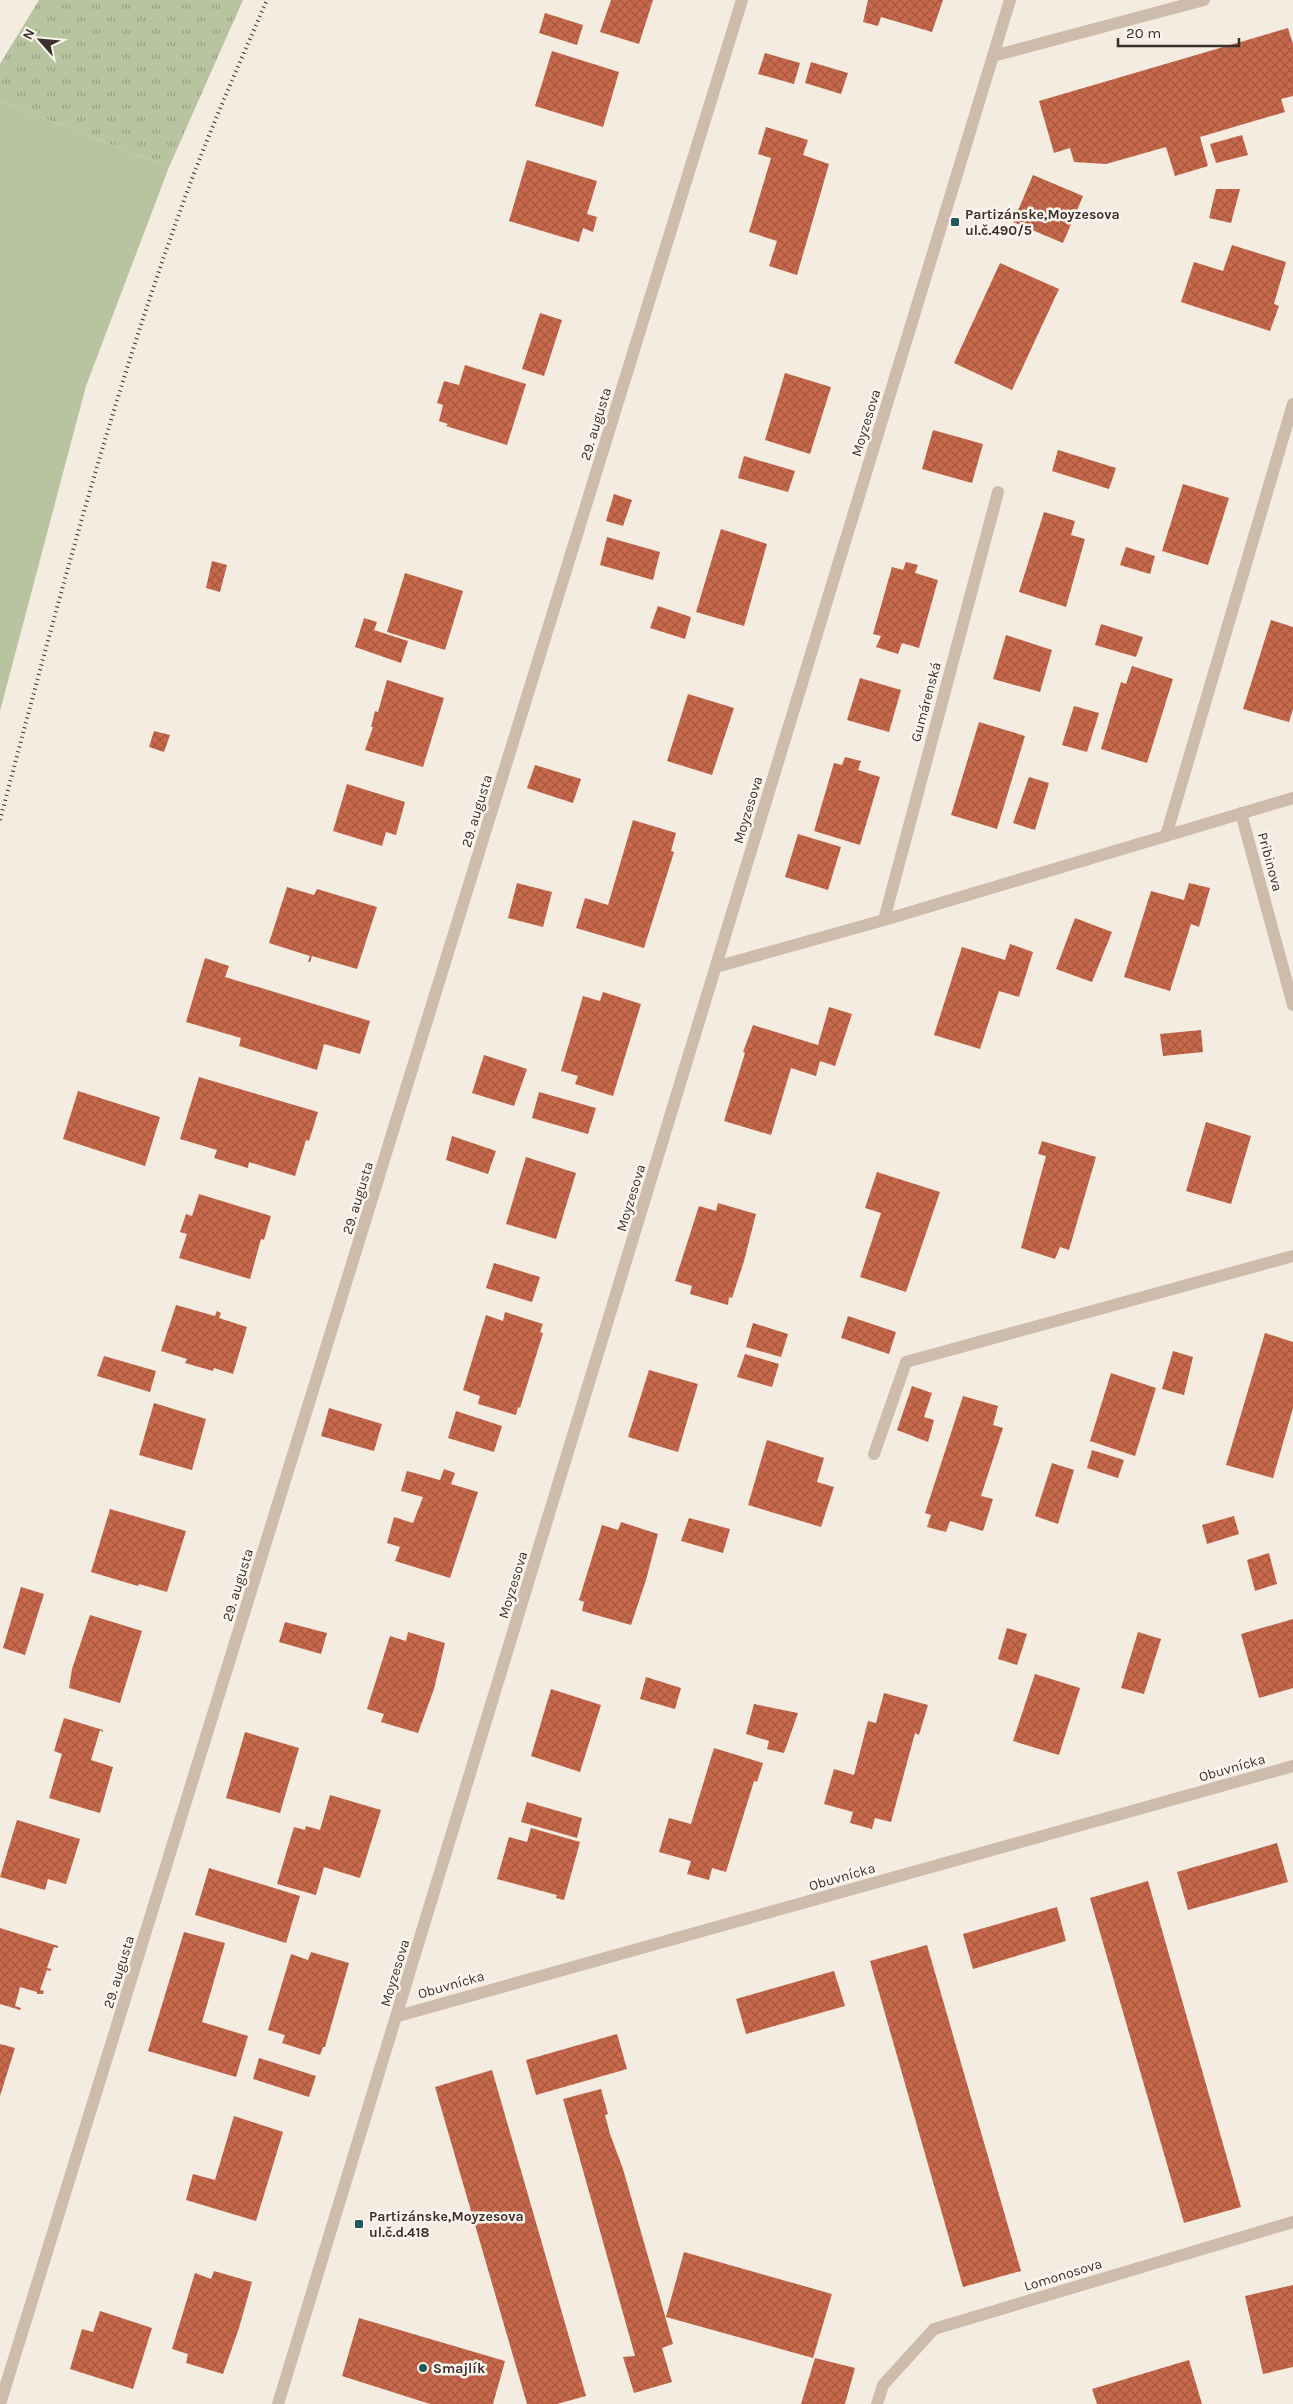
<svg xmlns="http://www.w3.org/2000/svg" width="1293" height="2404" font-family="Karla,sans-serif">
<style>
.grass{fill:url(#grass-tufts)}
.garden{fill:#b8c4a0}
.building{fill:url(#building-cross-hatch)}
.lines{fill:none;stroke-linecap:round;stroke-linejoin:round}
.lane{stroke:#cdbbac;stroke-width:12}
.street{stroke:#cdbbac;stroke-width:12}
.rail{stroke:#3b302b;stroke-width:4;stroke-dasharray:1 4;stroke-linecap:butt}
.poi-dot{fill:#1f5a5e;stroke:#fbf5ee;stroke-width:2}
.labels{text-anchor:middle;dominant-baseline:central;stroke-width:5;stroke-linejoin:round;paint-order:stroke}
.poi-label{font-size:14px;font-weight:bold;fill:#3b302b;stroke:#fbf5ee;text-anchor:start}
.street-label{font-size:14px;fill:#3b302b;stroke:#fbf5ee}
</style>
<defs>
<pattern id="grass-tufts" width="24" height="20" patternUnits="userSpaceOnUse" patternTransform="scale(1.25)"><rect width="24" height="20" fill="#b8c4a0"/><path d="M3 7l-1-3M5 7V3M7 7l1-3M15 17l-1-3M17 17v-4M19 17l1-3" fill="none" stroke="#97a083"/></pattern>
<pattern id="building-cross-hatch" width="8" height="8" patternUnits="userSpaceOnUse" patternTransform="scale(1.25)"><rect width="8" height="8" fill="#c8694b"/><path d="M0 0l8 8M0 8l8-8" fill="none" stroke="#a4573f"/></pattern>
</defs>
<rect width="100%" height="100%" fill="#f4ebe1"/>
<path class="grass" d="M39,0H243L169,167L0,101V64Z"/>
<path class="garden" d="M0,101L169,167L86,386L0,711Z"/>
<path class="building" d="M611,0H653L639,44L600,32Z
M868,0H943L932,32L881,17L878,26L863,22Z
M545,13L583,25L577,45L539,33Z
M1288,28L1293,44V96L1281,99L1285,112L1200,137L1208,166L1175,176L1166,147L1106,164L1074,162L1070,148L1054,153L1039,101Z
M552,51L619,72L603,127L535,106Z
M765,53L800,63L794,84L758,74Z
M811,62L848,73L841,94L805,83Z
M766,127L808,140L803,155L829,164L797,275L769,266L777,241L749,232L771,158L758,154Z
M1242,135L1248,155L1216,163L1210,144Z
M527,160L597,181L587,214L597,217L593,232L583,228L579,242L509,221Z
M1033,175L1083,196L1063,243L1013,222Z
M1216,189H1240L1231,223L1209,218Z
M1232,245L1286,262L1274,304L1279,306L1270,331L1181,302L1194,262L1223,271Z
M1000,263L1059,289L1012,390L954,363Z
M540,313L562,320L544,376L522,369Z
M465,365L526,384L507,445L446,426L448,424L439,421L443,405L437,403L444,381L459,385Z
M785,373L831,387L810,454L765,440Z
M933,430L983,444L972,483L922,469Z
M1058,450L1116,468L1109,489L1052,471Z
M744,456L795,471L788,492L738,478Z
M1183,484L1229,498L1208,565L1162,551Z
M614,494L632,500L623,526L606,521Z
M1044,512L1075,521L1071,535L1085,539L1066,607L1019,592Z
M721,529L767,544L744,626L696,612Z
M607,537L660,552L653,580L600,565Z
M1126,547L1155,556L1150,574L1120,565Z
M212,561L227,565L220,592L206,588Z
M906,562L918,565L915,573L938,580L919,648L902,643L898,654L876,647L881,636L873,634L892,567L903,570Z
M405,573L463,591L445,650L387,632Z
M658,606L691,617L685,639L650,628Z
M364,618L377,622L374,630L408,641L401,663L355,647Z
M1271,620L1293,627V709L1289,722L1243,709Z
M1101,624L1143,637L1136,657L1095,645Z
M1006,635L1052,650L1040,692L993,679Z
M1132,666L1173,679L1147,763L1101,749L1121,682L1126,684Z
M860,678L901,690L889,732L847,720Z
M387,680L444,698L423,767L365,750L373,727H371L375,711L378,712Z
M688,694L734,708L712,775L667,761Z
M1074,706L1099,713L1087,752L1062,745Z
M979,722L1025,736L997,829L951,815Z
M154,731L170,735L164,752L149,747Z
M845,757L861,761L858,770L880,777L860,845L814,831L834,763L842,765Z
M535,765L581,779L573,803L527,788Z
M1029,777L1049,783L1035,830L1013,823Z
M347,784L405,802L396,835L386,832L382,846L333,831Z
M633,820L676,833L671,851L674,852L644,948L576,928L585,898L608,905Z
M798,834L841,847L828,890L785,877Z
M517,883L552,892L543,927L508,918Z
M1189,883L1210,888L1199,927L1191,924L1170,991L1124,977L1151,891L1184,900Z
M287,887L314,895L317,889L377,907L357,969L312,956L310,962H308L310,956L269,943Z
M1075,918L1112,932L1092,982L1056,969Z
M1010,944L1033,952L1019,997L999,991L980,1049L934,1035L962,947L1005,960Z
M205,958L229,966L225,977L370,1021L360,1054L324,1044L317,1070L239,1046L241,1038L186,1022Z
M603,992L641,1004L613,1096L575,1084L578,1076L561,1071L583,996L600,1001Z
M829,1007L852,1014L835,1066L820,1061L816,1076L791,1068L771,1135L724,1121L745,1053L743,1052L753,1025L818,1045Z
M1201,1030L1203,1052L1163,1056L1160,1034Z
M484,1055L527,1069L514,1106L472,1093Z
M199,1077L318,1112L309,1141L306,1140L295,1176L249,1162L248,1168L214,1158L217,1150L180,1139Z
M78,1091L160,1117L145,1166L63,1139Z
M539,1092L596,1108L588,1134L532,1118Z
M1206,1122L1251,1136L1231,1204L1186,1191Z
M452,1136L496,1151L488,1174L446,1160Z
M1042,1141L1096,1157L1069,1250L1060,1247L1055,1259L1021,1248L1046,1156L1038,1154Z
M526,1157L576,1173L556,1239L506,1224Z
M877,1172L940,1192L906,1292L860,1277L881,1213L865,1208Z
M199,1194L271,1216L264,1240L261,1239L250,1279L179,1258L187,1234L180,1232L186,1214L192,1216Z
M718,1203L756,1214L744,1261L732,1298L729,1297L728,1305L690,1294L692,1286L675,1281L699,1206L716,1211Z
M494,1263L540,1277L532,1302L486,1288Z
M176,1305L215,1316L217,1311L221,1313L219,1318L247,1327L233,1374L214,1368L213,1371L185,1363L187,1359L161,1351Z
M505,1312L543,1324L540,1332L543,1333L520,1408L518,1407L516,1415L478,1404L480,1396L463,1390L486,1315L503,1321Z
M848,1316L896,1332L889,1354L841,1338Z
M753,1323L788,1334L781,1357L746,1347Z
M1265,1333L1293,1342V1408L1273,1478L1226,1465Z
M1173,1351L1193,1357L1184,1395L1162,1389Z
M745,1354L779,1364L772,1387L737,1377Z
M104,1356L156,1371L150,1392L97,1376Z
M649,1370L698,1384L678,1452L628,1437Z
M1111,1373L1156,1388L1135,1456L1090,1441Z
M912,1386L932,1393L924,1417L934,1420L928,1442L897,1430Z
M963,1396L998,1406L993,1425L1003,1428L981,1496L993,1499L983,1531L950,1521L946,1532L927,1527L931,1515L925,1513Z
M154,1403L206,1419L192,1470L139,1455Z
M329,1408L382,1424L374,1451L321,1436Z
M456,1411L502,1426L494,1452L448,1438Z
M767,1440L824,1458L817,1482L834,1487L821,1527L748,1505Z
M1092,1450L1124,1460L1118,1478L1087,1468Z
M1052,1463L1074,1470L1058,1524L1035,1516Z
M444,1469L455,1473L451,1484L478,1492L450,1578L395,1561L400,1547L387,1543L394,1517L413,1523L423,1497L401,1491L407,1471L440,1480Z
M110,1509L186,1531L167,1592L139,1584L138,1586L91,1572Z
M1234,1516L1239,1534L1207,1544L1202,1525Z
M689,1518L730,1529L723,1553L681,1541Z
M621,1522L658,1534L646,1580L631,1625L582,1611L584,1602L579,1600L602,1525L618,1530Z
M1269,1553L1277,1584L1255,1591L1247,1560Z
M21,1587L44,1594L25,1655L3,1648Z
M90,1615L142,1631L120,1703L69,1688L72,1669Z
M1293,1619V1688L1259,1698L1241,1634Z
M285,1622L327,1633L321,1654L279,1642Z
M1007,1628L1027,1634L1017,1665L998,1659Z
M408,1632L445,1643L434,1689L418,1733L381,1722L384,1714L367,1709L390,1636L406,1641Z
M1138,1632L1161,1639L1144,1694L1121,1688Z
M1035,1674L1080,1688L1059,1755L1013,1741Z
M646,1677L681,1688L675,1709L640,1699Z
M551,1689L601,1705L580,1772L531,1756Z
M884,1693L928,1705L919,1735L915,1733L891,1822L875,1818L872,1829L850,1823L853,1812L824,1804L834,1769L854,1775L868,1721L876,1723Z
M754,1704L798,1713L784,1753L767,1749L769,1741L746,1734Z
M64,1718L103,1730V1732L100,1730L91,1760L113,1767L100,1813L49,1798L62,1754L54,1751Z
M245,1732L299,1748L280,1813L226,1798Z
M714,1748L763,1763L757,1782L754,1781L726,1872L712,1868L709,1880L687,1874L691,1861L659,1852L669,1818L691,1824Z
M330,1795L381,1810L360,1878L324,1867L316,1895L277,1884L294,1827L305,1830L306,1826L320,1830Z
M527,1802L582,1818L577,1838L521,1822Z
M17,1820L80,1839L66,1884L48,1879L45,1890L0,1877Z
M531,1828L580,1842L564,1900L556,1898L557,1895L497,1879L509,1837L527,1842Z
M1277,1843L1288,1882L1188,1910L1177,1872Z
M209,1868L300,1896L286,1943L195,1915Z
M1148,1881L1241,2207L1184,2223L1090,1898Z
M1057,1907L1066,1941L973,1969L963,1934Z
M0,1928L58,1946V1948L54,1947L47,1968L51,1969L50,1971L47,1970L40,1990L44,1991L43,1994H37V1992L20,1987L15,2006L21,2008L20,2010L0,2004Z
M184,1932L225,1943L202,2022L248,2036L236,2077L148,2051Z
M927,1945L1021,2271L963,2287L870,1961Z
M311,1952L349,1963L325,2047H323L320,2055L282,2043L285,2035L268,2030L291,1954L308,1960Z
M834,1971L845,2006L746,2034L736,1999Z
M617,2034L627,2069L536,2095L526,2060Z
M0,2044L15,2048L0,2096Z
M259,2058L316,2076L309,2097L253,2079Z
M492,2070L586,2396L557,2404H527L435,2087Z
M601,2089L608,2114L605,2115L610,2134L623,2169L673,2344L662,2348L672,2382L634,2393L623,2357L635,2356L563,2099Z
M234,2116L283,2132L256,2221L186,2200L193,2174L215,2180Z
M684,2252L832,2294L813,2358L666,2317Z
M214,2271L252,2282L239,2328L223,2374L186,2363L188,2354L172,2349L195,2273L211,2279Z
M1293,2285V2367L1263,2374L1245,2296Z
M100,2311L152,2328L133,2389L70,2369L82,2329L93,2332Z
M359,2318L505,2361L493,2404H430L342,2376Z
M815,2358L855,2368L845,2404H801Z
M1189,2360L1202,2404H1097L1092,2389Z"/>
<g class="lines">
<path class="lane" d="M993,56L1204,0
M1166,836L1293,404
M874,1454L906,1362L1293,1256
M934,2329L1293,2222"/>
<path class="street" d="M1241,813L1293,1005
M884,920L998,492
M716,967L884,920L1293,798
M398,2016L1293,1766
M0,2404L742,0
M278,2404L1010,0
M877,2404L883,2385L934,2329"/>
<path class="rail" d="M0,820C54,617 107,414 178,217C204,143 236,71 267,0"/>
</g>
<g class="poi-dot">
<rect x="950" y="217" width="10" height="10" rx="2.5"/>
<rect x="354" y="2219" width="10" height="10" rx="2.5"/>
<circle cx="423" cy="2368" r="5"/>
</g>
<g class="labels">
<g class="poi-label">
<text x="965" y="214">Partizánske,Moyzesova<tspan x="965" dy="16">ul.č.490/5</tspan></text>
<text x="369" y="2216">Partizánske,Moyzesova<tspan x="369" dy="16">ul.č.d.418</tspan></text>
<text x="433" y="2368">Smajlík</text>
</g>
<g class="street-label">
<text transform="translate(866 423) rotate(-73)">Moyzesova</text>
<text transform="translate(596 424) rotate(-73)">29. augusta</text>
<text transform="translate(926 702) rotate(-75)">Gumárenská</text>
<text transform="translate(748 810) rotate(-73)">Moyzesova</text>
<text transform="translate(477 811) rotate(-73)">29. augusta</text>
<text transform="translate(1270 862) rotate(75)">Pribinova</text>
<text transform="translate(358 1198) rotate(-73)">29. augusta</text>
<text transform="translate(631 1198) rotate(-73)">Moyzesova</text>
<text transform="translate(238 1585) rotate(-73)">29. augusta</text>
<text transform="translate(513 1585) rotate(-73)">Moyzesova</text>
<text transform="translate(1232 1768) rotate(-16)">Obuvnícka</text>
<text transform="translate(842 1877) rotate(-16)">Obuvnícka</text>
<text transform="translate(119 1972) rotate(-73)">29. augusta</text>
<text transform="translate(395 1973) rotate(-73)">Moyzesova</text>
<text transform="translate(451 1985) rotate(-16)">Obuvnícka</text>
<text transform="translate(1063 2275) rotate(-17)">Lomonosova</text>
</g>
</g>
<g transform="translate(40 40) rotate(297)" stroke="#fbf5ee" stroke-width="4" paint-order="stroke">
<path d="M0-4L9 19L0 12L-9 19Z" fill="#3b302b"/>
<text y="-8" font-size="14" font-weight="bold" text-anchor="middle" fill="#3b302b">N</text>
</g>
<path d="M1118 38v8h121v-8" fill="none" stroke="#3b302b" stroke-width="2.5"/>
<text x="1126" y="38" font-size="15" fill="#3b302b" stroke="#fbf5ee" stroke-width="4" paint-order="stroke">20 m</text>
</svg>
